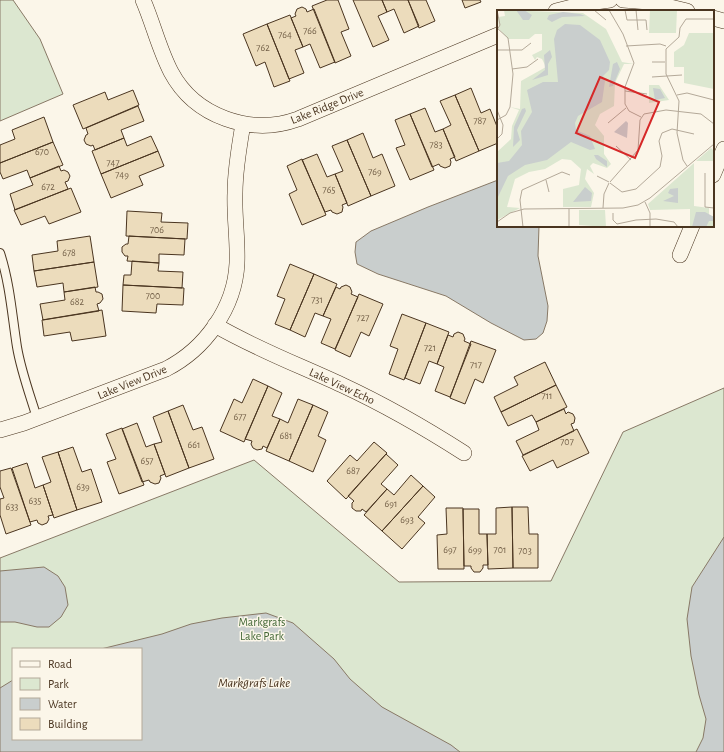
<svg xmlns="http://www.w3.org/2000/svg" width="724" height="752" font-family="'Alegreya Sans',sans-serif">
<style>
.green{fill:#dce7d0;stroke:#887966;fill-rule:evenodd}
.water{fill:#c9cecd;stroke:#887966}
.building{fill:#ecdcbc;stroke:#4a3520}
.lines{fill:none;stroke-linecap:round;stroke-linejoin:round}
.lane-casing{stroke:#4a3520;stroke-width:10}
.street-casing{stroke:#4a3520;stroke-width:16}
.lane{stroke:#fbf6e9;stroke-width:8}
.street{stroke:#fbf6e9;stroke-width:15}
.labels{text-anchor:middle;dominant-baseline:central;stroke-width:3;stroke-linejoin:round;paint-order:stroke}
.number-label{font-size:10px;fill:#725f47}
.street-label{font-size:12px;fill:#4a3520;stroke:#fbf6e9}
.park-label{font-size:12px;fill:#436837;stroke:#fbf6e9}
.water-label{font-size:13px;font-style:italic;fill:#4a3520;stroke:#fbf6e9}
.inset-road{fill:none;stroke:#b4a999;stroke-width:1}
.view{fill:#d62828;fill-opacity:0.15;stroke:#d62828;stroke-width:2}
.inset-edge{fill:none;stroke:#4a3520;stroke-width:2}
</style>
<rect width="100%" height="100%" fill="#fbf6e9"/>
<path class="green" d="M0,0H13L40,39L63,94L0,121Z
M724,388V752H0V558L254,460L399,582L551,581L623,432ZM13,649H141V739H13Z"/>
<path class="water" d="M498,180V226H539L538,256L548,306L547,321L543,333L536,339L524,340L491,323L446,296L378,274L357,264L355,252L356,242L371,231L428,207Z
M724,537V752H696L703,738L706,719L699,695L691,656L687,619L692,587Z
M44,567L58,576L65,587L68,605L61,617L49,627H37L15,622H0V571Z
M266,613L293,623L334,659L350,679L382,707L451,745L460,752H0V688L13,680V739H141V649H101L162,634L191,624L222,618Z"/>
<path class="building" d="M327,0H338L349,29L341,32L351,56L335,63L312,6Z
M353,0H382L387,12L378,16L389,40L373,47Z
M382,0H408L419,26L404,33L394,9L387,12Z
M408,0H426L435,21L419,28Z
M462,0H480L481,2L465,8Z
M302,7L306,9L307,12L314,9L335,62L320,68L310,44L303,47L291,18L296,16L295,14L297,9Z
M290,15L303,47L295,50L304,73L289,79L267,24Z
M267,24L290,81L274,87L265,62L256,66L243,34Z
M471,88L481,113L490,109L498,129V143L479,151L455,95Z
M133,90L139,105L83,129L73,105L105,92L108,100Z
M455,95L479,151L456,161L443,129L451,125L440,101Z
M138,106L144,121L121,130L124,138L95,150L93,145L91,146L86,144L84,140L86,135L88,134L86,128Z
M425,108L435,132L443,129L455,157L450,159L451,162L450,166L445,168L440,166L439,164L432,167L410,114Z
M410,114L434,170L410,180L396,148L405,145L395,120Z
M44,117L53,142L0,163V145L15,139L12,130Z
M363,133L373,158L382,154L395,186L371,196L347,140Z
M151,136L158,151L101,174L92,151L124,138L127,146Z
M347,140L371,196L348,206L335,174L343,171L332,146Z
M53,142L63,165L30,178L27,170L3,179L0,172V163Z
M158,151L164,166L139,176L143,185L111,198L101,174Z
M317,154L327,177L335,174L347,203L342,205L343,207L342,212L337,214L332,212L331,210L325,212L302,160Z
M302,159L326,215L302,225L289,194L297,190L287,166Z
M59,166L61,171L64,170L68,172L70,176L68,181L65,182L68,189L15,210L10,194L33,185L30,178Z
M71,188L81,212L49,224L45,216L21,225L14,210Z
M127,211L162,213L161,222L188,223L187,239L126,236Z
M90,236L94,262L34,271L32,255L58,251L57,241Z
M129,236L185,239L184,255L159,254V263L127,261L128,256H125L122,252V247L126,244H128Z
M132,261L159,263L158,271L183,272L182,288L123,285L124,275H131Z
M94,262L98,287L64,292L63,283L37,287L34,271Z
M290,264L314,274L290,330L275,324L285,299L277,296Z
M314,274L337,284L323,316L315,313L305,337L290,330Z
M123,285L184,288L183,305L157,304L156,313L122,311Z
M346,285L350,287L352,292L351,294L358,297L335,349L321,343L331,319L323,316L336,287L340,289L341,287Z
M95,287L96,292H98L102,294L103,299L100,303L97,304L99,311L43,320L40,304L65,300L64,292Z
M359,294L383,304L369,336L361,332L350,357L335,350Z
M102,310L106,336L72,341L70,332L44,336L42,320Z
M402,314L426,323L404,380L389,374L398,349L390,346Z
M426,323L449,332L437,364L429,361L420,384L405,378Z
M458,332L463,334L465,339L464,341L471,344L450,397L435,391L444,367L437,364L448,335L453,337L454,334Z
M471,341L496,350L483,383L475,379L465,404L450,398Z
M545,362L556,385L501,412L494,397L518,385L514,377Z
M253,379L268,386L244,442L220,431L234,399L242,403Z
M556,385L567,407L536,422L532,415L508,426L501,412Z
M268,386L282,393L272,416L280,419L267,448L263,446L262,449L257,450L253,448L251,444L252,441L245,439Z
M298,399L313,405L289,461L266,451L280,419L288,423Z
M183,405L193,430L202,427L214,459L189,468L168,411Z
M313,405L328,412L318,436L326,440L313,472L289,461Z
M564,409L566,414L568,412L573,414L575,418L574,423L571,424L574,431L523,455L516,441L539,430L536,422Z
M168,411L189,468L166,477L154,444L162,442L153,417Z
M137,423L146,447L154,444L165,474L160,476L161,478L159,483L155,484L150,482L149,480L142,482L122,429Z
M122,428L144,485L119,494L107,462L116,459L106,434Z
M577,429L589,453L557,468L553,460L530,471L522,456Z
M374,442L387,453L346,499L327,481L350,455L357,461Z
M73,447L82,472L91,469L102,502L77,510L58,452Z
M58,452L77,510L54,518L43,485L51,482L42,457Z
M386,454L398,465L381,484L387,489L366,512L362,509L361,511H356L352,508V503L354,501L348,496Z
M27,463L35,488L43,485L53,515L48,516L49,519L47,523L42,525L38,523L37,520L30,522L12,468Z
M11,468L31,525L6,534L0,515V499L4,498L0,487V471Z
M411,475L423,486L382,531L364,515L387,489L394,495Z
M423,486L435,497L418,517L425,523L402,549L382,531Z
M512,507L513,568L488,569L487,534H496V508Z
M512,507H528L529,534H538V568H513Z
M446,508H463L464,569H438L437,535L447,534Z
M463,509H479V534H487L488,565H483V568L480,572H474L471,568V566H464Z"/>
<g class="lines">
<defs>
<path id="lane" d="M0,253C10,284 12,315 17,347C21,371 30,395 37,418"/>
<path id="street" d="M143,0C153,23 159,49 171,72C195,117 251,136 298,119L498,35
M623,0L649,2L687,11
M556,11L588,3L610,0
M713,18L724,21
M713,175L724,149
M680,255L692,226
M215,325C256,349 299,365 342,385C385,405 425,428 464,453
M0,430L24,423L166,369C205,349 235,308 237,263C238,240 234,216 235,193C235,170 239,147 243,124"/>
</defs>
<use href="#lane" class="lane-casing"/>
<use href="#street" class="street-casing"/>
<use href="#lane" class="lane"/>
<use href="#street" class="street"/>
</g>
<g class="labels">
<g class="number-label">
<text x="310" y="31">766</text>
<text x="285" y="35">764</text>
<text x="263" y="48">762</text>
<text x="480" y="121">787</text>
<text x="436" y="145">783</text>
<text x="42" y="152">670</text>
<text x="113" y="163">747</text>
<text x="375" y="172">769</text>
<text x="122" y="175">749</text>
<text x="48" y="187">672</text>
<text x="329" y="190">765</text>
<text x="157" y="230">706</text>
<text x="69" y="253">678</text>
<text x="153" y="296">700</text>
<text x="317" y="300">731</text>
<text x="77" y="302">682</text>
<text x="363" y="318">727</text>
<text x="430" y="348">721</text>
<text x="476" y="365">717</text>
<text x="547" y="396">711</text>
<text x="240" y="417">677</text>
<text x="286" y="436">681</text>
<text x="567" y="442">707</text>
<text x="194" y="445">661</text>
<text x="147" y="461">657</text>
<text x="353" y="471">687</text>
<text x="83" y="487">639</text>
<text x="35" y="501">635</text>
<text x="391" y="504">691</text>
<text x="12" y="507">633</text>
<text x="407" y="520">693</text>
<text x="450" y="550">697</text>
<text x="475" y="550">699</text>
<text x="500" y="550">701</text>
<text x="525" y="551">703</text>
</g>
<g class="street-label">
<text transform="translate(327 106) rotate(-22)">Lake Ridge Drive</text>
<text transform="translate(132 382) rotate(-22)">Lake View Drive</text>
<text transform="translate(342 386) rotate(25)">Lake View Echo</text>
</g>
<g class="park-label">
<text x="262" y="622">Markgrafs<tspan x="262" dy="14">Lake Park</tspan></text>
</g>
<g class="water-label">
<text x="254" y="683">Markgrafs Lake</text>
</g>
</g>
<g transform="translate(497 10)">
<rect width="217" height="217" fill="#fbf6e9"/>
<path d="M7,0L86,3L109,19L125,52L137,54H127L118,73L117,96L103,104L98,115L107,126V144L114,154L110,158L96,153L93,156L97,164L90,159L88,169L97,183L94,197H66V179L82,175L84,159L74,150L65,149L48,159L32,162L18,169L10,197L23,198L0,210V142L14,129L15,116L22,100L13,97L23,99L24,71L49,57L45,49L40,47L38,50L35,45L45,40V24H38L32,29H11L2,19L1,7L8,6ZM153,0H180L179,23H152ZM192,23H217V79L187,73V57H177V42L187,35ZM152,75H162L172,90L152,93ZM214,138L217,141V151H199ZM197,153V196L212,198V205L217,207V217H193V199L153,200L151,194ZM82,200H108L109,217L82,215Z" fill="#dce7d0"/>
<path d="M19,0H27L35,5L32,10H26ZM66,2L83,4L88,6L65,7L55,12L50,9L52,5ZM68,14L83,15L103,30L113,52L112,60L106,66L108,71L105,92L81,106L78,113L79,120L93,126L98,139L93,140L74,132L50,150L28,155L11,166L0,189V153L12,151L25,135L24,121L35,102L30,80L46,72H61L57,29L60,20ZM53,40L55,47L51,54V65L35,70L48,60L47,45ZM120,52L123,59L116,76L112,77L116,54ZM156,78L163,79L168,88L158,90ZM28,98L29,101L20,120L23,130L16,137L17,117L25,99ZM129,111L131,113L130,128L117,122ZM101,145L110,151V157L99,149L97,145ZM88,177L95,183L94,191L76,192ZM181,178V193L166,191L177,186L171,183L173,179ZM199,202H208L217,207V211H212L209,217H195Z" fill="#c9cecd"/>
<path class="inset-road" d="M97,0L109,10M112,0L126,24L137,53L128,77V94L132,101L144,107M128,0L130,10H149L150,20M139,0L141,20M0,18L11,28L16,64L13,97L9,105L0,110M0,20L3,15L0,0M129,36L163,34L169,36M0,40H25L34,33M155,52H168M0,57V71M15,59L30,57L41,49M155,67L185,65M128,81L150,84M180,85L190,83L217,90M0,100L6,115L5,124L0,129M111,113L129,98M119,136L134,150M190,156L186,150L180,123L182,91L169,64V39L182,27L183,18L189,9H217M208,163V197L217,198M100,166L112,172M49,170L52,182M113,172L141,140L143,110L147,104L169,100L204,104L217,114M113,173L125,182L139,179L163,157L165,146L162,131L165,123L175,119L197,124M148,192L153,203V217M106,198L107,184L112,173M72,199V217M116,203V210L120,214L139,210L159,209L177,212L181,217M0,212L13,203L27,199L126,198L141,195L153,188L217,134M26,217L23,190L25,180L65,162L73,165"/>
<path class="view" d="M103,67L162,92L138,148L79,123Z"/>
<rect width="217" height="217" class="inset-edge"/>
</g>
<rect x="12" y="648" width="130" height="92" fill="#fbf6e9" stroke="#b4a999"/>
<rect x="20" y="661" width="20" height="6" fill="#fbf6e9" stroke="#b4a999"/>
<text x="48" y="668" font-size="12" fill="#4a3520">Road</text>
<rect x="20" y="678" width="20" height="12" fill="#dce7d0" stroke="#b4a999"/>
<text x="48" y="688" font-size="12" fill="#4a3520">Park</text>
<rect x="20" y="698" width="20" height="12" fill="#c9cecd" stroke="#b4a999"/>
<text x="48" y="708" font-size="12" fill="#4a3520">Water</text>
<rect x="20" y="718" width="20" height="12" fill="#ecdcbc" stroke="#b4a999"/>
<text x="48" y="728" font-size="12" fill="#4a3520">Building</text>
</svg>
